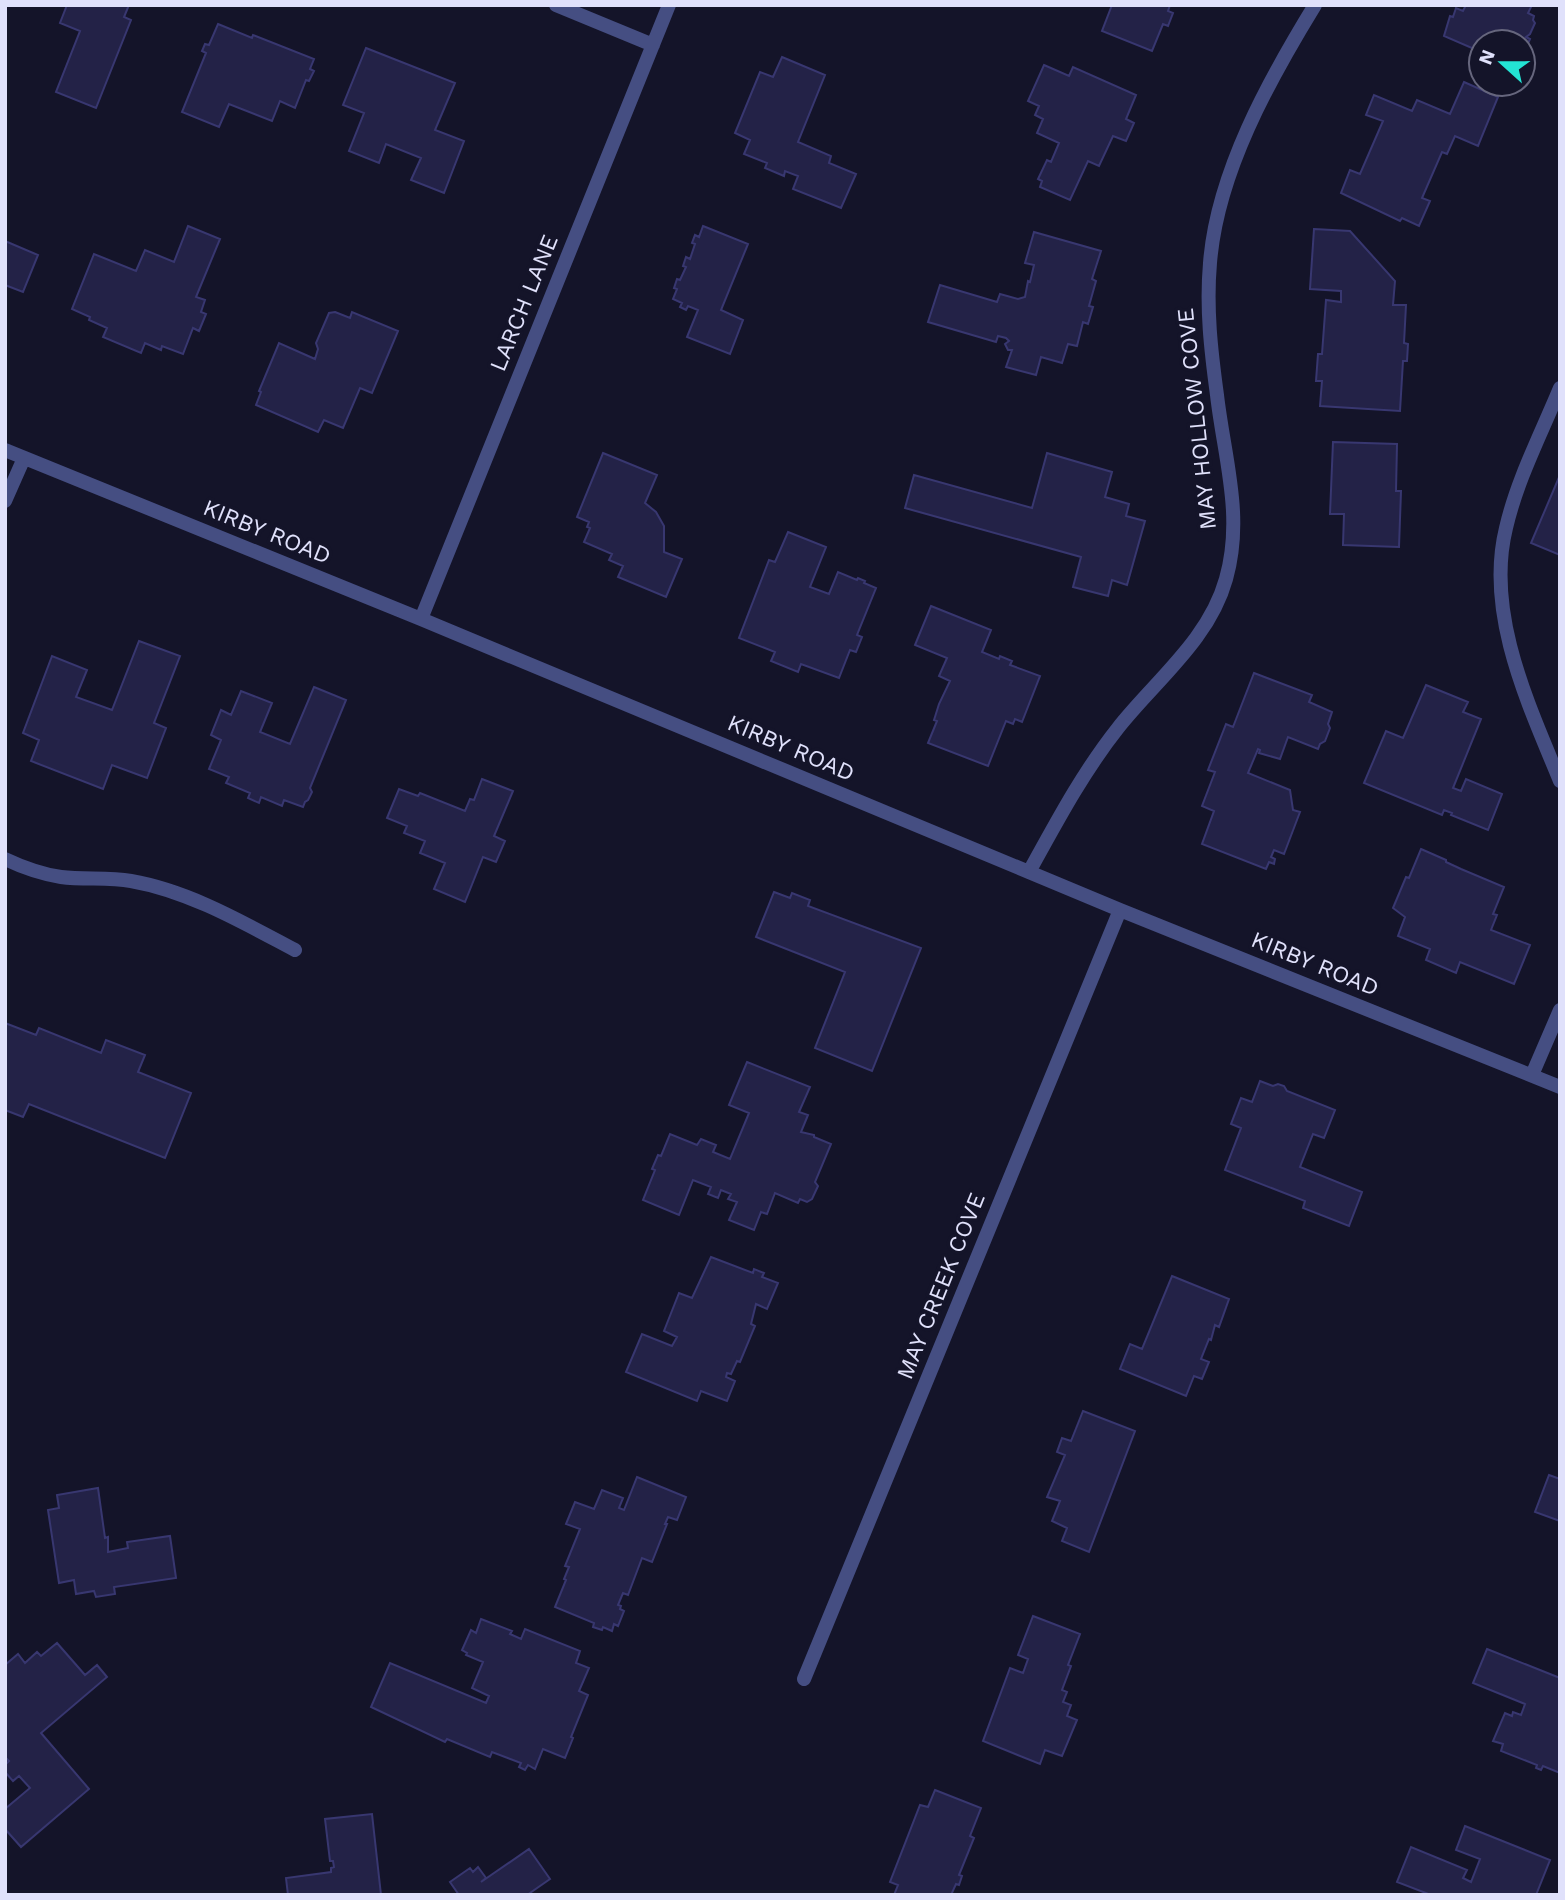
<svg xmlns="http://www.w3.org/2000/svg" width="1565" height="1900" font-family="'Work Sans',sans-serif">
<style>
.building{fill:#232247;stroke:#383770;stroke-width:2}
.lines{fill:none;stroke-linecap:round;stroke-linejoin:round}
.minor{stroke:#454e82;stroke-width:14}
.labels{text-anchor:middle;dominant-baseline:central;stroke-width:7;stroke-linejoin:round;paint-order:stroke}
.street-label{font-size:23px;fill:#e0e1fb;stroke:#141429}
</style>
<rect width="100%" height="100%" fill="#141429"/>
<path class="building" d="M67,5H129L124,17L131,20L96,108L56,92L80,31L60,23Z
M1112,5H1170L1168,11L1173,13L1168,26L1163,24L1152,51L1102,31Z
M1466,5H1532L1528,13L1534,16L1533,20L1535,23L1530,34L1526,37L1530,39L1523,55V42H1481V52L1444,36L1450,16L1453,17L1456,8L1463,11Z
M218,24L252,38L253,35L314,59L310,69L314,71L309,81L306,80L295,108L280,101L272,121L229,104L219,127L182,112L206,53L202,51L205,44L209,45Z
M366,48L455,83L435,130L464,141L444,193L411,180L421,158L386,144L379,163L349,151L364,113L343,105Z
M782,57L825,75L798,142L831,156L829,163L856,174L841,208L793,189L798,176L785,171L784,176L765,168L767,163L744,154L750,140L735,133L760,72L773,77Z
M1044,65L1069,76L1073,67L1136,95L1126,119L1134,123L1126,141L1113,136L1099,166L1088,161L1070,200L1040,187L1042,181L1038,179L1047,160L1051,162L1059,143L1037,133L1043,119L1035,115L1039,106L1028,101Z
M1464,82L1498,97L1478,146L1455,136L1447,154L1442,152L1422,198L1430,201L1419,226L1402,218L1400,221L1341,193L1350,170L1360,174L1383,121L1366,115L1374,95L1412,111L1417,100L1450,114Z
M188,226L220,239L196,297L205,300L201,312L206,314L199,331L193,328L183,354L162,346L161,350L145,343L141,353L103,337L107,328L89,320L90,317L72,309L94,254L136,271L145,250L174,262Z
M703,226L748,244L721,310L743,320L730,354L687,337L698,310L688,306L686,310L680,307L682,303L673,299L677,289L674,288L677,279L680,280L686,267L683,266L686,257L690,259L695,244L692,243L695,235L699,237Z
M1314,229L1350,231L1395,281L1393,305H1406L1404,343L1408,344L1407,361H1403L1400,411L1320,406L1322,381H1316L1318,354H1322L1326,300L1341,302V291L1310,289Z
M1034,232L1101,251L1092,279L1096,281L1089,306L1093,307L1088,324L1083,322L1077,346L1068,344L1062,363L1041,357L1036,375L1006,367L1012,350H1008L1005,344L1009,341L1006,338L998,336L996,342L928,322L940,285L997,302L1000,294L1018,299L1025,297L1028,281L1030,282L1034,265L1025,263Z
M5,241L38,255L23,292L5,285Z
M335,312L350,318L352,312L398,331L372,393L360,388L343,428L324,420L318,432L256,405L261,392L259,391L279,343L315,359L318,349L316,343L329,313Z
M1333,442L1397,444L1396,491H1401L1399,547L1343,545L1344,514H1330Z
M603,453L657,475L645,503L656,512L664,526V552L682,559L666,597L618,577L623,566L609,560L612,554L584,542L590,528L587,527L589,522L577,517Z
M1047,453L1112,472L1105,497L1129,504L1126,516L1145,521L1127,585L1112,580L1108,596L1073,587L1081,557L905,508L914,475L1032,508Z
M1560,475V555L1531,543Z
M788,532L826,547L810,587L829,594L838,572L857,580L858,578L865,581L864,583L876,588L857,635L862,637L856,652L850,650L839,678L801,664L798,672L771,661L775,652L739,638L769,560L775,562Z
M931,606L991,630L982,652L999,659L1000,656L1012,661L1010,665L1040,676L1022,722L1015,719L1013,724L1006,721L988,766L928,743L937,721L934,720L939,704L950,681L939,676L947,658L915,645Z
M139,641L180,656L154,723L166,728L147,778L112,765L103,789L31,761L39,740L23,733L52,656L87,670L76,697L112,710Z
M1254,673L1312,695L1309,702L1332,712L1328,724L1330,728L1325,741L1320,744L1318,749L1288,737L1280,759L1259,753L1260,750L1258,749L1248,773L1290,790L1293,810L1300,812L1284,854L1274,850L1271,857L1275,859L1274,864L1269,862L1266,869L1202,844L1214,811L1202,806L1215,772L1208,770L1226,724L1233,727Z
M1426,685L1468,702L1463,712L1481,719L1453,788L1461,791L1466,779L1502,794L1488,830L1451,815L1452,813L1444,810L1442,815L1364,783L1386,731L1403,738Z
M314,687L346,700L310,788L312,792L308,800L305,802L303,807L284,800L282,806L261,797L259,803L248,798L250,793L226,783L229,777L209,769L221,740L211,735L221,710L231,715L241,691L272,703L260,732L290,744Z
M482,779L513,791L494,836L505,841L496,862L483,857L465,902L434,889L445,863L420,853L425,841L404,833L407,826L387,818L399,789L418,796L420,793L465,811L470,799L474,800Z
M1421,849L1446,860V862L1461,869L1504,887L1493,914L1497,915L1491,930L1530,945L1514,984L1460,962L1456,973L1426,960L1430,949L1398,936L1405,917L1393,908L1406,877L1409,878Z
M774,892L790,898L792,893L810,900L808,906L921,948L872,1071L815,1048L845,972L756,937Z
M5,1023L36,1035L39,1028L101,1053L106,1040L145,1055L138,1072L191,1093L165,1158L29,1104L23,1117L5,1110Z
M747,1062L810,1087L799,1112L808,1115L801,1132L814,1135V1137L831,1144L815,1182L818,1186L812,1199L807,1202L800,1199L798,1203L775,1193L767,1214L761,1212L754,1230L729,1220L737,1202L728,1199L731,1194L721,1190L718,1198L708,1194L711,1187L693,1180L679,1215L643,1200L655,1170L652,1169L658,1155L661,1156L670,1134L697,1145L701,1139L716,1145L713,1152L730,1159L749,1113L729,1105Z
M1260,1081L1273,1086L1278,1084L1284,1086L1287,1091L1335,1110L1324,1138L1313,1134L1300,1167L1362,1192L1349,1226L1303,1208L1305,1201L1225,1170L1241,1128L1231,1124L1241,1098L1252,1102Z
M711,1257L753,1273L754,1269L764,1273L762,1277L778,1283L767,1309L756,1304L751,1324L755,1326L740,1362L737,1361L731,1374L727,1373L726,1377L735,1381L727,1401L701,1391L697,1401L626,1372L642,1334L672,1346L677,1337L664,1331L679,1293L692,1298Z
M1172,1276L1229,1299L1219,1327L1215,1325L1211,1340L1209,1339L1201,1359L1209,1362L1202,1379L1194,1376L1186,1396L1120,1369L1130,1344L1142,1349Z
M1083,1411L1135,1431L1089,1552L1062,1541L1067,1528L1052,1521L1060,1501L1047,1497L1065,1455L1057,1452L1062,1438L1071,1441Z
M1549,1475L1560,1479V1521L1535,1512Z
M637,1477L686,1497L677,1520L668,1517L665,1524H667L652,1562L642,1558L628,1595L623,1593L618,1605L621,1606L620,1609L624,1611L618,1626L614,1624L612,1631L603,1627L602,1630L593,1627L594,1623L555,1607L566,1580L564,1579L569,1567L565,1566L580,1529L566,1524L575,1502L594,1509L602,1490L623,1498L619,1508L624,1510Z
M98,1488L105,1538L108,1537V1552L128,1548L127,1542L170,1536L176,1578L114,1587L115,1594L96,1597L94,1591L76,1594L74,1580L59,1583L48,1510L59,1508L57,1495Z
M1033,1616L1080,1634L1068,1665L1071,1666L1062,1690L1067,1692L1063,1702L1071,1705L1067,1716L1077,1720L1062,1756L1045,1750L1040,1764L983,1741L1010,1668L1023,1673L1028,1659L1018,1655Z
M481,1619L512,1631L510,1634L521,1639L525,1629L580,1651L576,1663L589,1668L579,1691L588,1695L571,1737L573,1738L565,1758L543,1749L535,1769L528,1765L525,1770L519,1767L521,1763L492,1752L490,1757L447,1739L445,1742L371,1707L390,1663L486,1703L489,1696L472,1688L483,1662L466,1655L467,1653L462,1650L471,1630L476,1633Z
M57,1643L85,1675L97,1665L107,1677L41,1733L89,1789L21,1847L5,1829V1809L30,1788L19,1776L13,1781L5,1772V1765L9,1761L5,1757V1665L18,1654L25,1663L37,1652L41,1656Z
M1487,1649L1560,1678V1773L1543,1766L1541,1770L1536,1768L1537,1765L1501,1751L1503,1744L1493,1741L1505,1713L1512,1716L1513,1712L1521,1715L1525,1704L1473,1683Z
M935,1790L981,1808L970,1836L974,1838L959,1875L962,1876L959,1885L956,1884L951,1895H894L898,1885L890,1882L920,1805L928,1807Z
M372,1814L381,1895H288L286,1878L331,1872V1868L334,1867L333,1861H330L325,1819Z
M1465,1826L1550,1860L1536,1895H1431L1397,1882L1411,1847L1467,1870L1463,1878L1471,1882L1480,1859L1456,1850Z
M529,1849L550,1879L527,1895H459L450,1882L470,1868L473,1872L478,1867L486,1878L481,1882Z"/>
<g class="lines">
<path class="minor" d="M556,5L653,45
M1560,388C1541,434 1517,480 1506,528C1485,613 1528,703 1560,781
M5,450L421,619L1120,910L1560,1087
M5,501L24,458
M421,619L669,5
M5,859C24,868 41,874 61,877C84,880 108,877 131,881C189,891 244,923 295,950
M1029,872C1056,823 1083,772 1118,728C1156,680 1209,640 1226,579C1244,516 1224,457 1217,395C1211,351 1206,308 1210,263C1217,173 1269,80 1315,5
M1532,1075L1560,1010
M804,1679L1120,910"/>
</g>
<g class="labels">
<g class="street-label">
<text transform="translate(524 303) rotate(-68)">LARCH LANE</text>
<text transform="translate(1197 419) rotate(-96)">MAY HOLLOW COVE</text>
<text transform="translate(267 532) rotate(22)">KIRBY ROAD</text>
<text transform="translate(791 748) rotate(23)">KIRBY ROAD</text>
<text transform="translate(1315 964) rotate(22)">KIRBY ROAD</text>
<text transform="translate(941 1286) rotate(-68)">MAY CREEK COVE</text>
</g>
</g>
<rect width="1565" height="1900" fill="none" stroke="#e0e1fb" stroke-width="14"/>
<g transform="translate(1502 63) rotate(291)"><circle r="33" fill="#141429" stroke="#66667d" stroke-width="2"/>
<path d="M0-5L12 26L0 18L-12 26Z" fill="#23e4d4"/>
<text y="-10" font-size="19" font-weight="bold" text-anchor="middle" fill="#e0e1fb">N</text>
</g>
</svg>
